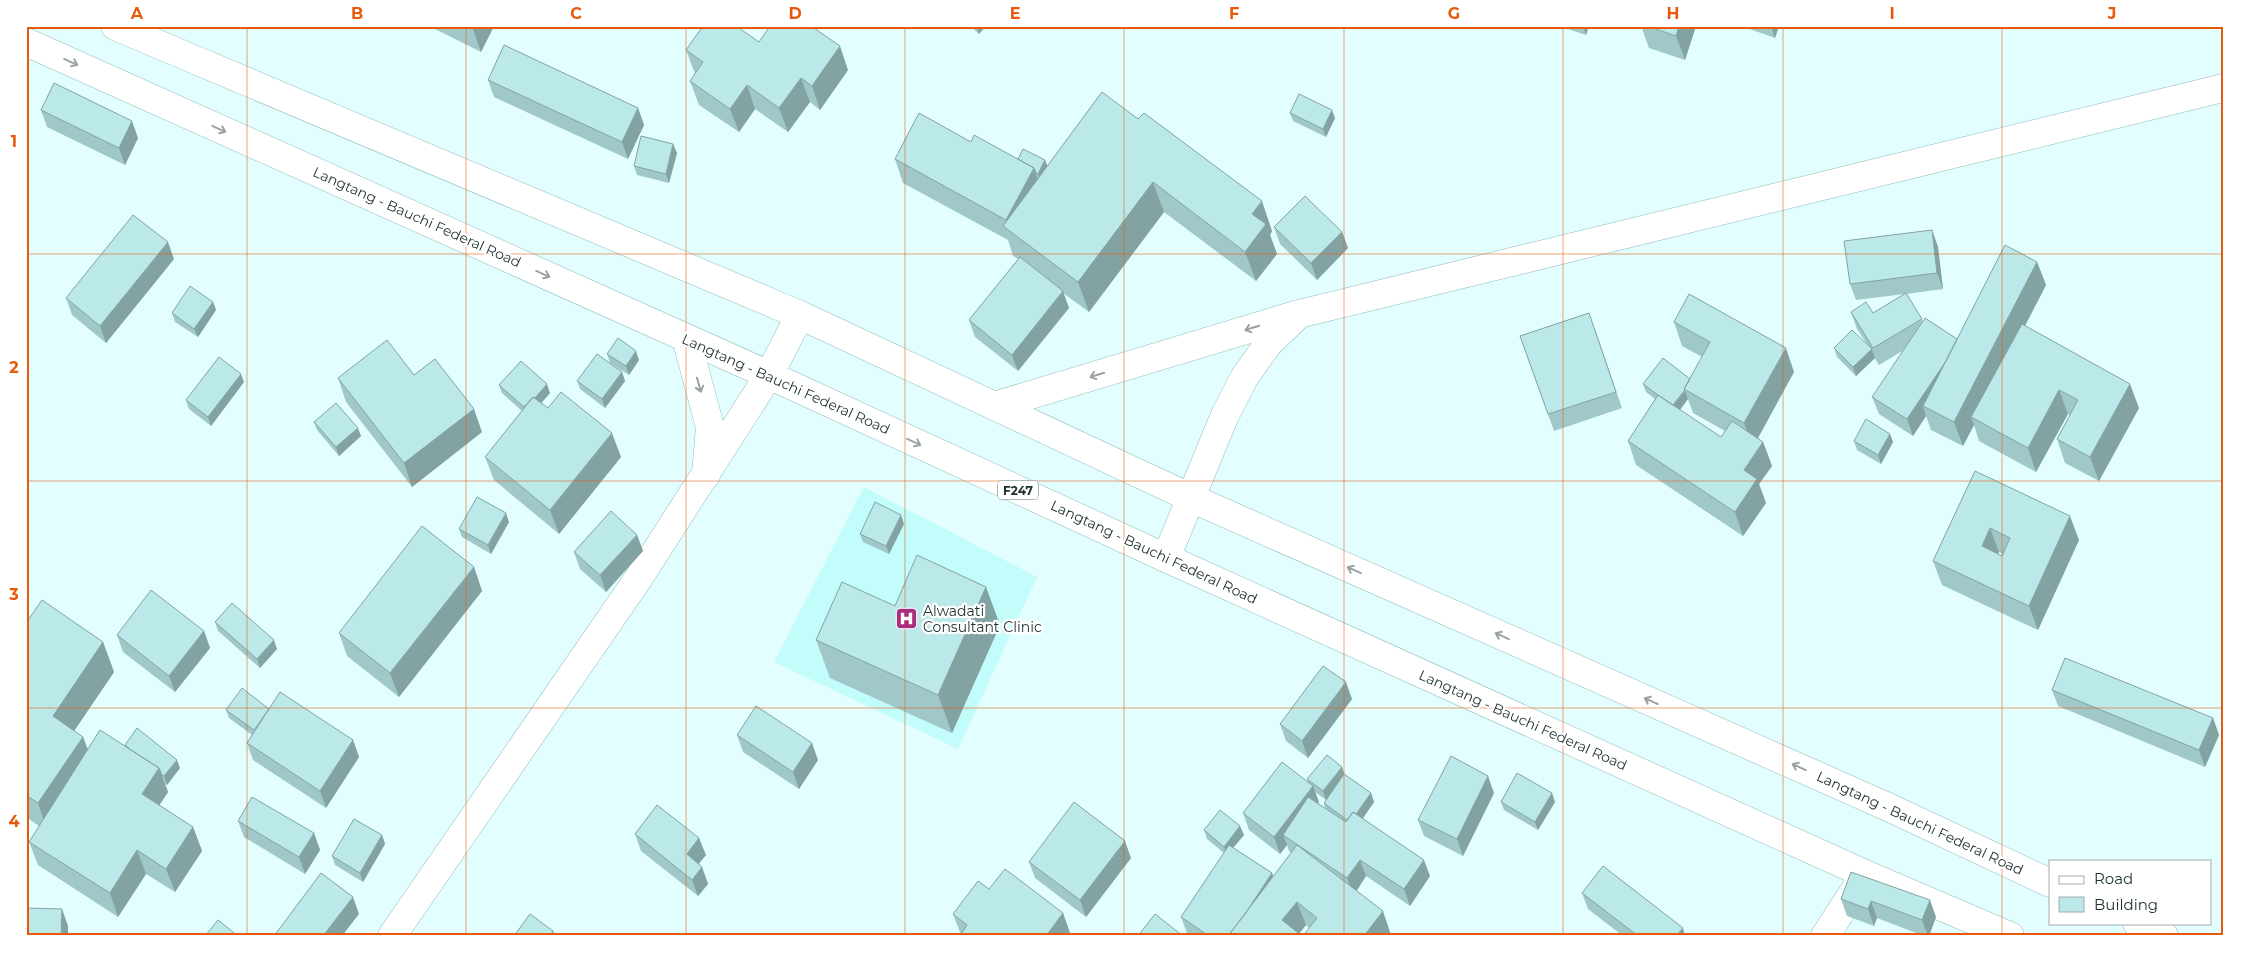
<svg xmlns="http://www.w3.org/2000/svg" width="2249" height="962" font-family="Montserrat,sans-serif">
<style>
.built{fill:#c2fcfb}
.lines{fill:none;stroke-linecap:round;stroke-linejoin:round}
.minor-casing{stroke:#8fbcbc;stroke-width:29}
.major-casing{stroke:#8fbcbc;stroke-width:29}
.minor{stroke:#fff;stroke-width:28}
.major{stroke:#fff;stroke-width:28}
.wall{fill:#a1c8c8;fill-rule:evenodd}
.shaded-wall{fill:#83a3a3}
.building{fill:#bbe9e9;stroke:#83a3a3;fill-rule:evenodd}
.oneway{stroke:#9aa2a2}
.grid{fill:none;stroke:#e8590c;stroke-width:1;stroke-opacity:0.55}
.labels{text-anchor:middle;dominant-baseline:central;stroke-width:4.5;stroke-linejoin:round;paint-order:stroke}
.shield{fill:#fff;stroke:#626e6e;stroke-width:1}
.shield-label{font-size:12px;font-weight:bold;fill:#1e3030}
.street-label{font-size:14px;fill:#1e3030;stroke:#fff}
.poi-label{font-size:14px;fill:#1e3030;stroke:#fff;text-anchor:start}
.neatline{fill:none;stroke:#e8590c;stroke-width:2}
.grid-label{font-size:16px;text-anchor:middle;font-weight:bold;fill:#e8590c}
</style>
<rect width="100%" height="100%" fill="#e3fefe"/>
<path class="built" d="M864,487L1037,577L958,749L774,662Z"/>
<g class="lines">
<defs>
<path id="minor" d="M1166,558L1225,415L1244,378L1268,344L1299,314L2223,88
M392,936L638,579L769,375L800,315
M1825,936L1864,876"/>
<path id="major" d="M115,26L800,315L1191,498L1888,807L2050,883
M26,42L769,375L1166,558L1865,874L2010,936
M686,338L710,427L706,475
M994,406L1299,314
M2137,923L2164,936"/>
</defs>
<use href="#minor" class="minor-casing"/>
<use href="#major" class="major-casing"/>
<use href="#minor" class="minor"/>
<use href="#major" class="major"/>
</g>
<path class="wall" d="M429,26H494L481,52Z
M970,26H986L979,34Z
M1559,26H1589L1586,35Z
M1641,26H1696L1685,60L1649,48Z
M1741,26H1779L1775,38Z
M759,42L848,70L820,110L810,102L788,132L755,109L739,132L699,105L690,81L695,74L686,50Z
M488,80L638,108L644,125L628,159L494,97Z
M1102,92L1272,231L1270,235L1277,254L1256,281L1164,212L1089,312L1063,293L1069,308L1018,371L975,337L969,320L1018,259L1013,256L1008,240L903,183L895,159L971,142L1018,159L1045,160L1047,166Z
M41,110L138,138L125,165L47,127Z
M1290,113L1335,118L1326,137L1293,121Z
M673,144L677,153L669,183L637,175L634,166Z
M1274,227L1342,232L1348,248L1317,280L1280,244Z
M1932,230L1938,247L1943,289L1906,294L1923,322L1957,339L2037,262L2046,285L2025,326L2139,408L2099,481L2065,463L2057,439L2070,415L2068,414L2036,472L1979,441L1974,425L1963,446L1931,430L1926,416L1913,436L1879,414L1872,397L1904,350L1879,365L1874,357L1875,358L1856,376L1837,357L1834,348L1867,344L1857,329L1851,312L1873,313L1904,294L1856,300L1850,284Z
M174,259L106,343L72,315L66,298Z
M213,302L216,310L198,337L175,322L172,313Z
M1674,322L1794,372L1758,438L1763,442L1772,466L1759,484L1766,503L1743,536L1636,465L1628,441L1655,399L1646,392L1643,384L1690,379L1702,357L1682,346ZM1688,399L1693,413L1725,431L1721,437L1680,410Z
M1595,329L1622,408L1554,431L1520,336Z
M607,354L639,360L629,375L610,363Z
M622,372L625,381L605,408L580,389L577,381Z
M414,375L482,432L412,487L346,402L338,378Z
M244,382L211,426L189,409L186,400Z
M499,385L550,393L541,403L621,457L559,534L494,480L485,457L522,411L502,393Z
M314,422L361,436L339,456L317,430Z
M1890,434L1893,442L1881,464L1857,450L1854,441Z
M1975,471L2079,540L2038,630L1942,585L1933,561ZM1999,552L2003,554L2002,556L1998,554Z
M509,522L491,554L462,537L459,529Z
M904,524L889,554L863,542L860,534Z
M637,535L643,551L606,592L580,569L574,552Z
M474,567L482,591L399,697L347,656L339,633Z
M895,606L1000,625L952,733L830,678L816,640Z
M215,622L277,649L260,668L218,631Z
M26,623L103,642L114,672L74,731L83,737L88,749L125,746V745L180,768L167,785L165,784L168,792L159,805L193,827L202,851L175,892L146,874L118,917L38,865L29,842L39,826L29,819L26,824Z
M204,631L210,648L175,692L123,652L117,635Z
M2052,690L2213,718L2219,735L2205,767L2058,706Z
M1352,699L1308,758L1286,741L1280,724Z
M269,709L353,740L359,757L326,808L253,760L247,743L252,735L229,718L226,710Z
M737,735L818,760L799,789L743,752Z
M1344,774L1371,793L1374,802L1363,818L1430,876L1410,906L1366,876L1356,891L1391,935L1309,928L1306,925L1299,934L1302,936H1190L1187,933L1181,917L1224,853L1207,839L1204,830L1244,835L1233,848L1272,873L1273,877L1291,853L1289,851L1287,845L1280,854L1249,830L1243,813L1308,782L1307,779ZM1315,792L1326,800L1324,803L1325,808L1318,803L1319,802Z
M1494,793L1463,856L1424,836L1418,820Z
M1501,802H1555L1538,830L1504,810Z
M238,821L314,833L320,850L305,874L244,837Z
M635,834L706,855L698,864L702,867L708,884L698,896L641,851Z
M382,835L385,844L363,882L335,865L332,856Z
M1131,858L1086,917L1035,878L1029,862Z
M1851,872L1936,917L1929,936H1924L1877,918L1874,926L1847,916L1841,899Z
M989,889L1063,913L1071,936H960L961,935L953,914Z
M1582,893L1685,936H1623L1588,909Z"/>
<path class="shaded-wall" d="M472,26H494L481,52Z
M976,26H986L979,34Z
M1583,26H1589L1586,35Z
M1679,26H1696L1685,60L1676,36Z
M1771,26H1779L1775,38Z
M840,46L848,70L820,110L812,86Z
M801,78L810,102L788,132L779,108Z
M747,85L755,109L739,132L730,109Z
M638,108L644,125L628,159L622,142Z
M1332,110L1335,118L1326,137L1323,129Z
M132,121L138,138L125,165L119,148Z
M673,144L677,153L669,183L666,174Z
M1045,160L1048,168L1042,183L1038,174Z
M1034,168L1043,192L1010,231L1006,220Z
M1153,182L1164,212L1089,312L1078,282Z
M1262,201L1272,231L1270,235L1277,254L1256,281L1245,252L1252,214Z
M1932,230L1938,247L1943,289L1937,273Z
M1342,232L1348,248L1317,280L1311,263Z
M168,242L174,259L106,343L100,326Z
M2037,262L2046,285L1976,420L1971,417L1974,425L1963,446L1954,422Z
M1063,291L1069,308L1018,371L1012,355Z
M213,302L216,310L198,337L194,329Z
M1959,341L1923,406L1926,416L1913,436L1907,419Z
M1786,348L1794,372L1753,447L1744,423Z
M1872,349L1875,358L1856,376L1853,367Z
M636,351L639,360L629,375L626,366Z
M622,372L625,381L605,408L602,399Z
M241,374L244,382L211,426L208,417Z
M547,384L550,393L529,417L525,408Z
M2130,384L2139,408L2099,481L2090,457Z
M2059,390L2068,414L2036,472L2028,448Z
M1685,391L1688,399L1676,415L1672,407Z
M474,409L482,432L412,487L404,463Z
M358,428L361,436L339,456L336,447Z
M612,433L621,457L559,534L550,510Z
M1890,434L1893,442L1881,464L1878,455Z
M1763,442L1772,466L1759,484L1766,503L1743,536L1735,512L1744,470Z
M506,513L509,522L491,554L488,545Z
M901,515L904,524L889,554L886,546Z
M2070,516L2079,540L2038,630L2029,606Z
M1990,528L1999,552L1990,570L1982,546Z
M637,535L643,551L606,592L600,575Z
M474,567L482,591L399,697L390,673Z
M986,587L1000,625L952,733L938,695Z
M204,631L210,648L175,692L169,676Z
M274,640L277,649L260,668L257,659Z
M103,642L114,672L64,746L53,716Z
M1346,682L1352,699L1308,758L1302,741Z
M2213,718L2219,735L2205,767L2199,750Z
M83,737L94,767L48,833L38,803Z
M353,740L359,757L326,808L320,791Z
M812,743L818,760L799,789L793,772Z
M177,760L180,768L167,785L164,776Z
M1342,767L1345,776L1326,800L1323,791Z
M159,768L168,792L151,818L142,794Z
M1488,776L1494,793L1463,856L1457,839Z
M1313,786L1319,802L1291,840L1283,835L1287,845L1280,854L1274,837Z
M1371,793L1374,802L1354,831L1351,822Z
M1552,793L1555,802L1538,830L1535,822Z
M26,811L29,819L26,824Z
M1240,826L1244,835L1227,855L1224,847Z
M193,827L202,851L175,892L166,869Z
M314,833L320,850L305,874L299,857Z
M382,835L385,844L363,882L360,873Z
M699,838L706,855L693,871L687,854Z
M1125,841L1131,858L1086,917L1080,900Z
M137,850L146,874L118,917L110,893Z
M1360,860L1366,876L1354,895L1347,878Z
M1424,860L1430,876L1410,906L1404,889Z
M702,867L708,884L698,896L692,880Z
M1272,873L1278,890L1230,936Z
M353,897L359,914L342,936H323Z
M1930,900L1936,917L1929,936H1928L1922,920Z
M1871,901L1877,918L1874,926L1868,909Z
M1297,902L1306,925L1297,936L1282,920Z
M62,909L68,926V936H61Z
M1383,911L1391,935V936H1364Z
M1063,913L1071,936H1046Z
M1683,928L1685,936H1676Z
M553,931L555,936H550Z"/>
<path class="building" d="M703,26H736L759,42L770,26H811L840,46L812,86L801,78L779,108L747,85L730,109L690,81L703,62L686,50Z
M1647,26H1679L1676,36Z
M504,45L638,108L622,142L488,80Z
M54,83L132,121L119,148L41,110Z
M1102,92L1138,119L1144,113L1262,201L1252,214L1266,224L1245,252L1153,182L1078,282L1003,226Z
M1299,94L1332,110L1323,129L1290,113Z
M919,113L971,142L974,135L1034,168L1006,220L895,159Z
M641,136L673,144L666,174L634,166Z
M1023,149L1045,160L1038,174L1036,173L1034,168L1018,159Z
M1305,196L1342,232L1311,263L1274,227Z
M133,215L168,242L100,326L66,298Z
M1932,230L1937,273L1850,284L1844,241Z
M2005,245L2037,262L1954,422L1923,406Z
M1020,257L1063,291L1012,355L969,320Z
M190,286L213,302L194,329L172,313Z
M1906,293L1922,319L1873,348L1851,312L1866,302L1873,313Z
M1689,294L1786,348L1744,423L1684,389L1710,342L1674,322Z
M1589,313L1616,392L1548,414L1520,336Z
M1925,318L1957,339L1946,361L1907,419L1872,397Z
M2022,324L2130,384L2090,457L2057,439L2078,400L2059,390L2028,448L1971,417Z
M1852,330L1872,349L1853,367L1834,348Z
M618,338L636,351L626,366L607,354Z
M387,340L414,375L435,359L474,409L404,463L338,378Z
M597,354L622,372L602,399L577,381Z
M219,357L241,374L208,417L186,400Z
M1663,358L1690,379L1684,389L1685,390L1673,405L1658,395L1643,384Z
M521,361L547,384L535,398L533,397L524,407L499,385Z
M561,392L612,433L550,510L485,457L533,397L548,408Z
M1658,395L1721,437L1732,421L1763,442L1744,470L1757,479L1735,512L1628,441Z
M336,403L358,428L336,447L314,422Z
M1866,419L1890,434L1878,455L1854,441Z
M1975,471L2070,516L2029,606L1933,561ZM1990,528L2010,538L2002,556L1982,546Z
M477,497L506,513L488,545L459,529Z
M875,502L901,515L886,546L860,534Z
M611,511L637,535L600,575L574,552Z
M422,526L474,567L390,673L339,633Z
M917,555L986,587L938,695L816,640L842,582L895,606Z
M151,590L204,631L169,676L117,635Z
M42,600L103,642L53,716L83,737L38,803L26,795V623Z
M232,603L274,640L257,659L215,622Z
M2065,658L2213,718L2199,750L2052,690Z
M1323,666L1346,682L1302,741L1280,724Z
M242,688L269,709L254,730L226,710Z
M280,692L353,740L320,791L247,743Z
M756,706L812,743L793,772L737,735Z
M137,728L177,760L164,776L162,775L159,768L131,750L125,745Z
M100,730L159,768L142,794L193,827L166,869L137,850L110,893L29,842Z
M1327,755L1342,767L1323,791L1307,779Z
M1451,756L1488,776L1457,839L1418,820Z
M1282,762L1313,786L1274,837L1243,813Z
M1517,773L1552,793L1535,822L1501,802Z
M1344,774L1371,793L1356,814L1353,812L1347,820L1324,803Z
M252,797L314,833L299,857L238,821Z
M1308,797L1346,822L1353,812L1424,860L1404,889L1360,860L1347,878L1283,835Z
M1074,802L1125,841L1080,900L1029,862Z
M657,805L699,838L687,854L702,867L692,880L635,834Z
M1220,810L1240,826L1224,847L1204,830Z
M354,819L382,835L360,873L332,856Z
M1229,845L1272,873L1245,914L1228,936H1209L1181,917Z
M1297,845L1383,911L1364,936H1303L1317,918L1297,902L1282,920L1302,936H1228Z
M1603,866L1683,928L1676,936H1638L1582,893Z
M1005,869L1063,913L1046,936H1024L1021,934L1020,936H960L967,925L953,914L978,881L989,889Z
M1851,872L1930,900L1922,920L1871,901L1868,909L1841,899Z
M321,873L353,897L323,936H274Z
M26,908L62,909L61,936H26Z
M530,914L553,931L550,936H514Z
M1155,914L1183,936H1138Z
M218,920L238,936H205Z"/>
<defs><path id="oneway-shaft" d="M-6 0H5M1.5-3L5.5 0L1.5 3" fill="none" stroke-width="1.6" stroke-linecap="round" stroke-linejoin="round" transform="scale(1.25)"/></defs>
<g class="oneway">
<use href="#oneway-shaft" transform="translate(71 62) rotate(24)"/>
<use href="#oneway-shaft" transform="translate(219 129) rotate(24)"/>
<use href="#oneway-shaft" transform="translate(543 274) rotate(24)"/>
<use href="#oneway-shaft" transform="translate(1252 328) rotate(163)"/>
<use href="#oneway-shaft" transform="translate(1097 375) rotate(163)"/>
<use href="#oneway-shaft" transform="translate(699 385) rotate(74)"/>
<use href="#oneway-shaft" transform="translate(914 442) rotate(25)"/>
<use href="#oneway-shaft" transform="translate(1354 570) rotate(-156)"/>
<use href="#oneway-shaft" transform="translate(1502 636) rotate(-156)"/>
<use href="#oneway-shaft" transform="translate(1651 701) rotate(-156)"/>
<use href="#oneway-shaft" transform="translate(1799 767) rotate(-156)"/>
</g>
<path class="grid" d="M247,26V936M466,26V936M686,26V936M905,26V936M1124,26V936M1344,26V936M1563,26V936M1783,26V936M2002,26V936M26,254H2223M26,481H2223M26,708H2223"/>
<defs>
<symbol id="hospital-square" viewBox="-11 -11 22 22"><rect x="-9" y="-9" width="18" height="18" rx="4" fill="#aa2d7f" stroke="#fff"/><path d="M-5-5h3v3.5h4V-5h3V5h-3V1.5h-4V5h-3Z" fill="#fff"/></symbol>
</defs>
<g fill-rule="evenodd">
<use href="#hospital-square" x="894" y="606" width="25" height="25"/>
</g>
<g class="labels">
<rect class="shield" x="998" y="480.5" width="40" height="19" rx="4"/>
<g class="shield-label">
<text x="1018" y="490">F247</text>
</g>
<g class="street-label">
<text transform="translate(417 217) rotate(24)">Langtang - Bauchi Federal Road</text>
<text transform="translate(786 384) rotate(24)">Langtang - Bauchi Federal Road</text>
<text transform="translate(1154 552) rotate(25)">Langtang - Bauchi Federal Road</text>
<text transform="translate(1523 720) rotate(24)">Langtang - Bauchi Federal Road</text>
<text transform="translate(1920 823) rotate(25)">Langtang - Bauchi Federal Road</text>
</g>
<g class="poi-label">
<text x="923" y="611">Alwadati<tspan x="923" dy="16">Consultant Clinic</tspan></text>
</g>
</g>
<rect width="2249" height="962" fill="none" stroke="#ffffff" stroke-width="55"/>
<rect x="2049" y="860" width="162" height="65" fill="#ffffff" stroke="#a5acac"/>
<rect x="2059" y="876" width="25" height="8" fill="#ffffff" stroke="#a5acac"/>
<text x="2094" y="884" font-size="15" fill="#1e3030">Road</text>
<rect x="2059" y="897" width="25" height="15" fill="#bbe9e9" stroke="#a5acac"/>
<text x="2094" y="910" font-size="15" fill="#1e3030">Building</text>
<rect x="28" y="28" width="2194" height="906" class="neatline"/>
<g class="grid-label">
<text x="137" y="19">A</text>
<text x="357" y="19">B</text>
<text x="576" y="19">C</text>
<text x="795" y="19">D</text>
<text x="1015" y="19">E</text>
<text x="1234" y="19">F</text>
<text x="1454" y="19">G</text>
<text x="1673" y="19">H</text>
<text x="1892" y="19">I</text>
<text x="2112" y="19">J</text>
<text x="14" y="147">1</text>
<text x="14" y="373">2</text>
<text x="14" y="600">3</text>
<text x="14" y="827">4</text>
</g>
</svg>
